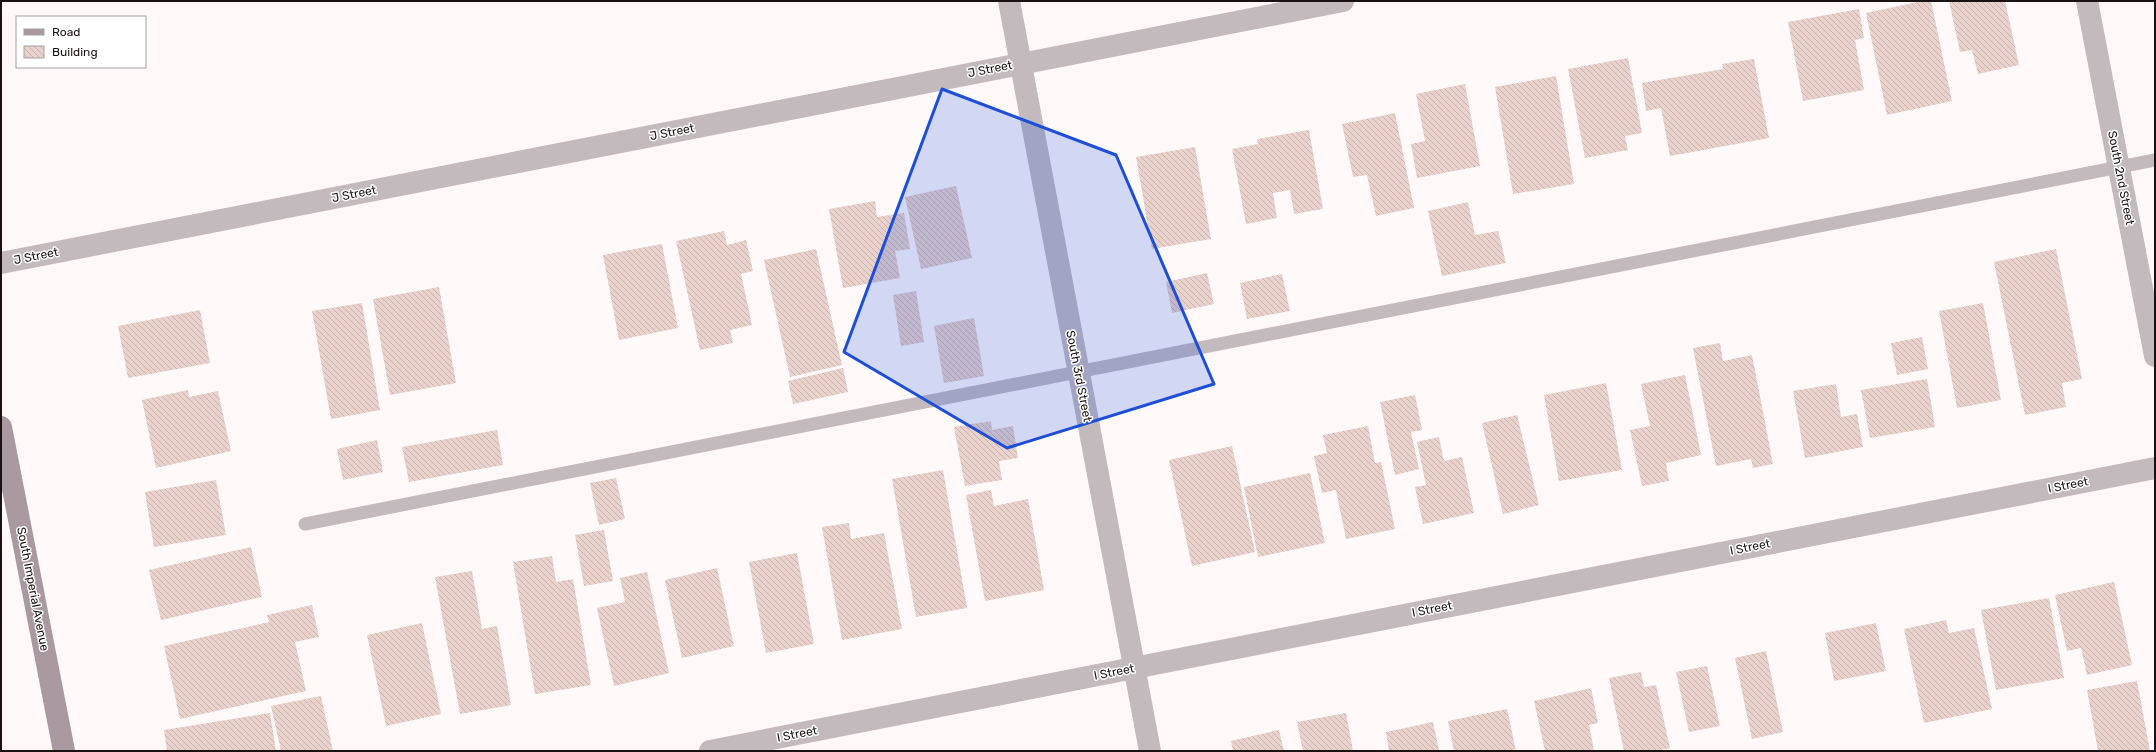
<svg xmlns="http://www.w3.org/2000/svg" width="2156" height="752" font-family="Rubik,sans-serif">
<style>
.building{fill:url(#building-back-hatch)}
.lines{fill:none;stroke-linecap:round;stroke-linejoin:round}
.lane{stroke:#c3babe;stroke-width:13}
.street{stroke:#c3babe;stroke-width:22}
.secondary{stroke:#a89aa0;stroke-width:22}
.marked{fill:#1d4ed8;fill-opacity:0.2;stroke:#1d4ed8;stroke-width:3;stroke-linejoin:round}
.labels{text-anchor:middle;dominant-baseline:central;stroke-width:3;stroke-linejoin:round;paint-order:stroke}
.street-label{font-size:12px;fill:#1a1212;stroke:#fff}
</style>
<defs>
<pattern id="building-back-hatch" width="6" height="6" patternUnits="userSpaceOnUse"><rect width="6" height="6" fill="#ead2cc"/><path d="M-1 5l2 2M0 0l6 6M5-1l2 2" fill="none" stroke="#c8b3ae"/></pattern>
</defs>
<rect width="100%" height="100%" fill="#fff9fa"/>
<path class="building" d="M1922,1H1931L1952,101L1887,115L1866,13Z
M1949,1H2005L2019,65L1978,74L1972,50L1960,52Z
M1859,9L1864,38L1855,40L1864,90L1803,101L1788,22Z
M1628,58L1642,133L1625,136L1628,150L1585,158L1568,69Z
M1754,59L1769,138L1670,156L1661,108L1646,111L1642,83L1723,69L1722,64Z
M1556,76L1574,184L1513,194L1495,87Z
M1465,84L1480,166L1417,178L1411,144L1425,141L1416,94Z
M1395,113L1414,208L1376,216L1367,175L1353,177L1342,124Z
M1309,130L1323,209L1294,214L1290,190L1273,193L1277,218L1246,224L1232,149L1258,144L1257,139Z
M1195,147L1211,239L1152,249L1136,157Z
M956,186L972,258L921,269L905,197Z
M875,201L877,217L904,213L910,249L895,251L900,278L843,288L829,209Z
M1468,202L1475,235L1498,231L1506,263L1442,276L1428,211Z
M724,231L727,245L746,240L753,271L741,274L752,325L730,330L733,343L700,350L676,241Z
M662,244L678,328L619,340L603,255Z
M816,249L842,365L790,377L764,260Z
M2056,249L2082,379L2062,383L2066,407L2025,415L1994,262Z
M1207,273L1214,304L1172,313L1166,282Z
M1282,274L1290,311L1247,319L1240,283Z
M439,287L456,383L390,395L373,299Z
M916,291L924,342L901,346L893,295Z
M362,303L380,410L331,419L312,311Z
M1983,303L2001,400L1957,408L1939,311Z
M200,310L210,363L128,378L118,326Z
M974,318L984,376L944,383L934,326Z
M1922,337L1928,369L1897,375L1891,343Z
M1720,343L1723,361L1752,355L1773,464L1753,468L1751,459L1716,466L1693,348Z
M843,368L848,392L793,404L788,381Z
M1685,375L1701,455L1666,463L1669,481L1642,486L1630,430L1650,426L1641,384Z
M1927,379L1935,427L1870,438L1861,390Z
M1606,383L1622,470L1559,481L1544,395Z
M1836,384L1841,417L1857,414L1863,447L1805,458L1793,391Z
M188,390L189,397L218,391L231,451L156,468L142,400Z
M1415,395L1422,430L1411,432L1419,469L1395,475L1380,402Z
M1517,415L1539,505L1503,514L1482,423Z
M991,421L992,430L1013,426L1018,458L999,461L1002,480L965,486L954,427Z
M1368,426L1375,463L1381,462L1395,529L1346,539L1336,490L1322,493L1314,456L1327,453L1323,435Z
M497,430L503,465L409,482L402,447Z
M1439,437L1444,461L1462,457L1474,513L1423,524L1415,487L1426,485L1417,442Z
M377,440L383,472L343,480L337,449Z
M1232,446L1255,552L1192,566L1169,460Z
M943,470L967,608L916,617L892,479Z
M1310,473L1325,543L1258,557L1244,487Z
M616,478L625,519L599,525L590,483Z
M216,480L226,535L154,547L145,492Z
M991,490L994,506L1028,499L1044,590L985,601L966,495Z
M849,523L851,539L884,533L902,629L842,640L822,527Z
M604,530L613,581L584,586L575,535Z
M251,547L262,597L161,620L149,570Z
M797,553L814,644L766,653L749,562Z
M552,556L556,582L573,579L591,685L535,694L513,562Z
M717,568L734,646L682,658L665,580Z
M472,571L482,629L497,626L511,705L460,714L435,577Z
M647,572L669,673L614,686L597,608L625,602L620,578Z
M2114,582L2132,665L2087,675L2081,648L2067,651L2055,595Z
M2049,598L2064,678L1996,690L1981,610Z
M312,605L319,637L295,642L306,691L180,719L164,646L269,622L267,615Z
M1946,620L1949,633L1974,628L1992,709L1924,723L1904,629Z
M422,623L441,714L386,726L367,635Z
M1876,623L1886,671L1834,681L1825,633Z
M1766,651L1783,732L1752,739L1735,658Z
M1707,666L1720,726L1689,732L1676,672Z
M1641,672L1644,687L1656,685L1670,748L1656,751H1624L1609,678Z
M2137,681L2150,751H2098L2087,690Z
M1591,688L1598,723L1589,725L1594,751H1545L1534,701Z
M321,696L333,751H281L271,706Z
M1507,709L1516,751H1454L1448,721Z
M270,713L276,751H167L164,730Z
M1346,713L1353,751H1303L1297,722Z
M1433,722L1439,751H1389L1386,732Z
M1279,730L1284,751H1233L1231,741Z"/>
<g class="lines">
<path class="lane" d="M305,524L2155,160"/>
<path class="street" d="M1009,1L1150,751
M2087,1L2155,356
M1,263L1343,1
M710,751L2155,468"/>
<path class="secondary" d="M1,427L64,751"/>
</g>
<path class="marked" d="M942,89L1116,155L1214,384L1007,448L844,352Z"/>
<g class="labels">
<g class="street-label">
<text transform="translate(990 69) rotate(-11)">J Street</text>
<text transform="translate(672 132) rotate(-11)">J Street</text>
<text transform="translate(2121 178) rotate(79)">South 2nd Street</text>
<text transform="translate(354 194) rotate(-11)">J Street</text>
<text transform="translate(36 256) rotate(-11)">J Street</text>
<text transform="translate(1079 376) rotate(79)">South 3rd Street</text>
<text transform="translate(2068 485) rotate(-11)">I Street</text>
<text transform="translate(1750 547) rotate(-11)">I Street</text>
<text transform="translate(33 589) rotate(79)">South Imperial Avenue</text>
<text transform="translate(1432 609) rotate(-11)">I Street</text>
<text transform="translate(1114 672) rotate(-11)">I Street</text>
<text transform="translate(797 734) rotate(-11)">I Street</text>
</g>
</g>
<rect width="2156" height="752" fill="none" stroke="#1a1212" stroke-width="4"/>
<rect x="16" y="16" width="130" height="52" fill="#ffffff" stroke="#a3a0a0"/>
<rect x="24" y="29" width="20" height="6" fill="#a89aa0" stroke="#a3a0a0"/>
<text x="52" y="36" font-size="12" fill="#1a1212">Road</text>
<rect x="24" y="46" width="20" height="12" fill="url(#building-back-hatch)" stroke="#a3a0a0"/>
<text x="52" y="56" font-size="12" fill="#1a1212">Building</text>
</svg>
